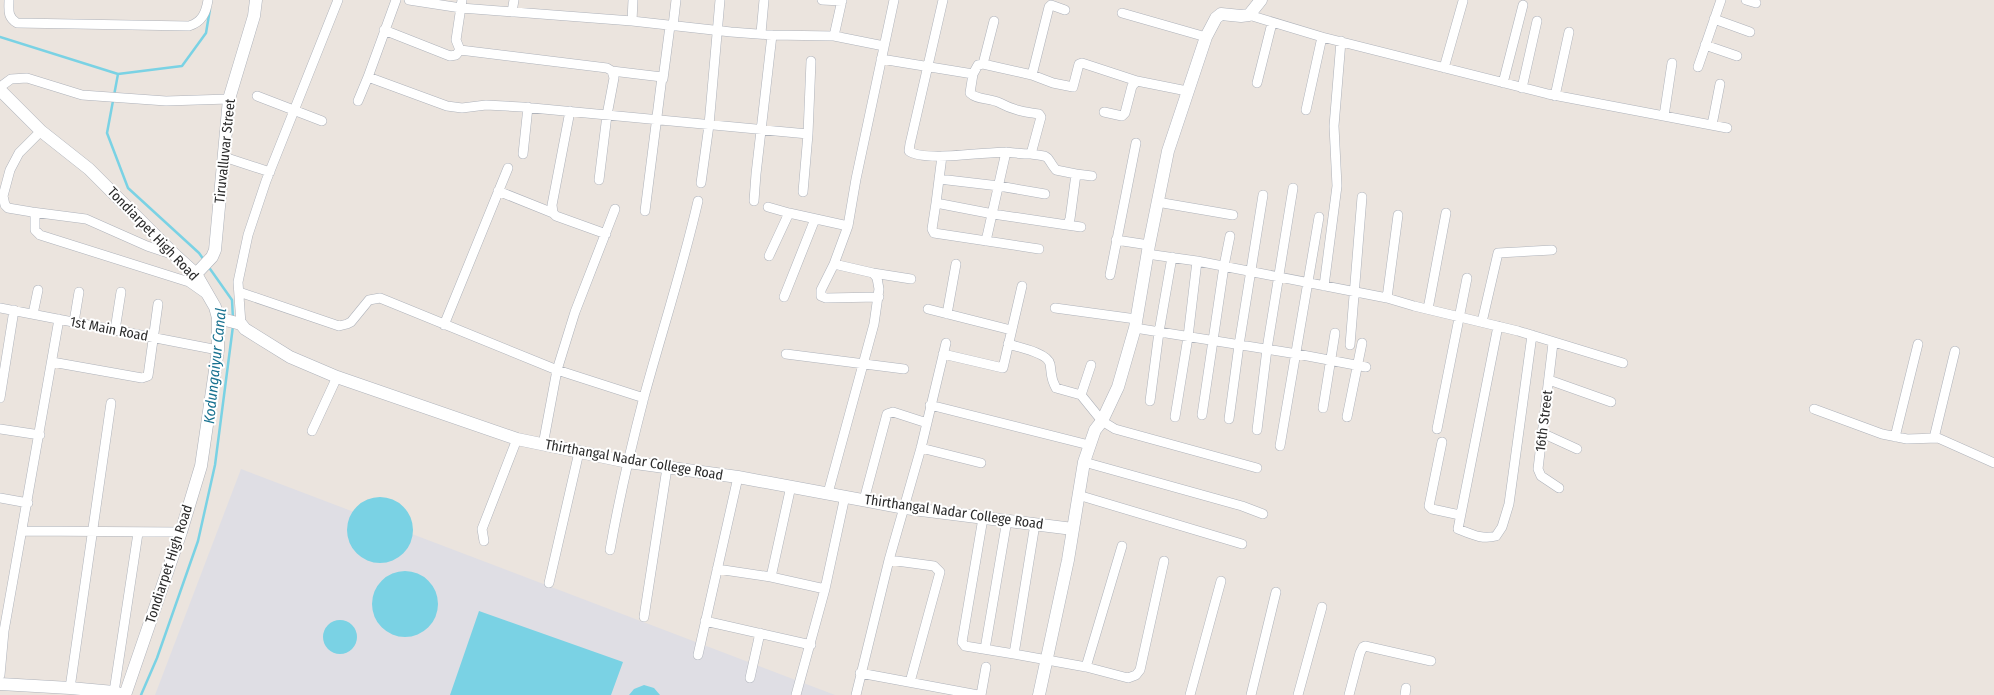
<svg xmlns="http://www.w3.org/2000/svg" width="1994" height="695" font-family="'Fira Sans Condensed',sans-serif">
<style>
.industrial{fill:#dfdee4}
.water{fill:#7ad2e4}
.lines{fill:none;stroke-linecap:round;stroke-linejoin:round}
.stream{stroke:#7ad2e4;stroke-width:2.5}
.street-casing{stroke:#aeb2ba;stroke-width:10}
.secondary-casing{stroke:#aeb2ba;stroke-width:13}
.street{stroke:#fff;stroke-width:9}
.secondary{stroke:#fff;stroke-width:12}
.labels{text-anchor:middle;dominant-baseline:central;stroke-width:4;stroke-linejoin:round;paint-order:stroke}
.street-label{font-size:14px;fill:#2b2b2b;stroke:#fff}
.water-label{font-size:15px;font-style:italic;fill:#197290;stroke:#fff}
</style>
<rect width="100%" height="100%" fill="#ebe4de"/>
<path class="industrial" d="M241,469L835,695H155Z"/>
<path class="water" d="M347 530a33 33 0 1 1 66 0a33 33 0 1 1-66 0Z
M372 604a33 33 0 1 1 66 0a33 33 0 1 1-66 0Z
M479,611L623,662L611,695H450Z
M323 637a17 17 0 1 1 34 0a17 17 0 1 1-34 0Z
M644,685L654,688L660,695H629L634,689Z"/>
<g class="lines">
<path class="stream" d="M0,37L118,74L182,66L206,33L210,9
M118,74L107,133L128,188L199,253L204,260
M208,266L232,300L233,319
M141,695L157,658L198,541L215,465L233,326"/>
<defs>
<path id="street" d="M9,0C9,10 7,17 17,23L189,26C202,22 206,13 208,0
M396,0L368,77L447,106L462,108L486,105L522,107L808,134
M409,0L461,8L632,21L731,32L772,35L834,36L884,46
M462,0L456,40L460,50L607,68L612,71L662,77L645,211
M822,0L842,1
M943,0L910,144L909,151C922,162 986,152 1006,152C1014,153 1023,154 1031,154L1041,117L1039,114C1024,112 1013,110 1000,103C990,98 977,100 970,93L973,74L978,65L983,64L1032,75L1049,7L1051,5L1065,10
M1746,0L1756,3
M512,12L514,0
M1122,13L1206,37
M1249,15L1322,37L1548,94L1727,128
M1714,19L1750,32
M632,21L633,0
M673,26L676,0
M384,30L450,56L456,55L460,50
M761,33L764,0
M834,36L842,0
M1705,45L1737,56
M881,59L973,74
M983,64L994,21
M1698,67L1721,0
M1444,68L1463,1
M1032,75L1053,83L1073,87L1079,64L1082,63L1137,81
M663,79L670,26
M1257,83L1272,23
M1503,83L1523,5
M0,87L11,79L27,78L82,95L166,101L229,99
M1522,88L1537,21
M257,96L322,121
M1555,96L1569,32
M358,101L368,77
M1306,110L1322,37
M570,111L552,205L553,213L556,216L606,234
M1104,112L1122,116L1125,113L1132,86L1137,81L1187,91
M1664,116L1672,63
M1712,125L1720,84
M41,131L19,153L10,170L3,196L5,205L8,208L32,212L86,219L147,246L174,255
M523,154L528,107
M942,156L936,203L993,214L1067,225L1070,219L1076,174L1056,170C1044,155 1053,157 1031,154
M224,157L270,172
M1076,174L1092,176
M939,179L999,186L1045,194
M599,180L607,115L614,78L612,71
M701,183L709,125L720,0
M498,191L553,213
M803,192L808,134L811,61
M754,201L756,174L772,35
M1157,202L1233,215
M936,203L932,229L934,233L1039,249
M768,207L789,213
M35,213V230L40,235L189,282L206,294
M1067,225L1081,227
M1116,240L1149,245
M986,241L1006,152
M1147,254L1197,261L1387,298L1414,306L1518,331L1623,363
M769,256L789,213L848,226
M834,264L821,290V296L826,298L879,297
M873,273L911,279
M1110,275L1136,143
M1324,286L1337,186L1334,126L1341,41
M239,292L339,326L347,324L351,322L369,300L380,298L557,370L644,398
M784,297L815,219
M1387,298L1398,215
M0,308L218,350
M1055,308L1136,319
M928,309L1011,330
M1428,309L1446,213
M33,314L38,290
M947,314L956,264
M74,322L79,292
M1482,322L1498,253L1552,250
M241,324L238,282L248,235L266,181L338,0
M444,325L508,168
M1498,326L1458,529C1471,534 1482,540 1496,536L1502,527L1509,504L1532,335
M1135,328L1297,354L1366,367
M115,330L121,292
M1553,343L1538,469L1541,476L1559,488
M1008,344C1018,347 1048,353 1050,364C1052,375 1050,377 1056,388L1081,395L1102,421L1115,429L1257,468
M1350,345L1362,197
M786,354L904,369
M943,354L1003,368L1022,286
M52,362L142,378L148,376L158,304
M1549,380L1611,402
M1081,395L1091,365
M0,398L14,310
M1150,401L1159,332L1172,257
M930,405L1089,445
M1323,408L1335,333
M1814,409L1882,434L1907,439L1938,438L1994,463
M1202,415L1224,266L1230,236
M1175,417L1188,337L1197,261
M1347,417L1362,343
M1229,419L1239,345L1263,195
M0,429L40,435
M1437,429L1467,278
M1257,430L1267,349L1293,188
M312,431L337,377
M1542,433L1577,449
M1895,437L1918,344
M1934,438L1955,351
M1442,442L1429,506L1432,509L1460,515
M543,445L557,370L575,312L615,209
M1280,446L1319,217
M921,448L981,463
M1084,462L1242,506L1263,514
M828,493L874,324L879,289L877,278L873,273L834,264L848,226L856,179L894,0
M1078,495L1242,544
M0,498L28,503
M864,500L887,414L893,412L927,423
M983,518L962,642L965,646L1014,654
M1035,524L1014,654L1086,667L1128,678L1136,675L1140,670L1164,561
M22,531L181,532
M484,541L482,529L517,439
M610,550C619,499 631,447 644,397C662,331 683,267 698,201
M889,560L934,566L940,572L910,682
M717,569L771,577L825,589
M771,577L791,486
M549,583L579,452
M644,617L667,468
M705,621L811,645
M985,649L1007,520
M698,655L738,477
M1086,667L1122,546
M860,673L978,695
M0,675L4,631L59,319
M750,678L760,633
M70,688L111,403
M114,692L138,533
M796,695L825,589L845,496
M856,695L889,560L921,448L946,343
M981,695L986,667
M1190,695L1221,581
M1251,695L1276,592
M1298,695L1322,607
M1349,695L1360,653L1363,647L1365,646L1431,661
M1405,695L1406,688"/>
<path id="secondary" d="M0,90L41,131L89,169L175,255L196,274L215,307L218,318V350L201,466L181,532L125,695
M196,274L212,257L215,250L229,99L254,16L256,0
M218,318L241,324L245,329L290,357L337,377L517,439L628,462L738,477L905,508L1073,529
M0,684L70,688L114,692L123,695
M1039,695L1068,560L1084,462L1095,430L1102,421L1118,387L1135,328L1149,245L1168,151L1206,37L1216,18L1221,14L1241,16L1249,15L1261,0"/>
</defs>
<use href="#street" class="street-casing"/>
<use href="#secondary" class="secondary-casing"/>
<use href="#street" class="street"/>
<use href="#secondary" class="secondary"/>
</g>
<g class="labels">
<g class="street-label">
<text transform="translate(225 151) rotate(-84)">Tiruvalluvar Street</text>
<text transform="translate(153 234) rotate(46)">Tondiarpet High Road</text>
<text transform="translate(109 329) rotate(11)">1st Main Road</text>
<text transform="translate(1544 421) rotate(-83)">16th Street</text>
<text transform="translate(634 460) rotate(10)">Thirthangal Nadar College Road</text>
<text transform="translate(954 512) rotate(8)">Thirthangal Nadar College Road</text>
<text transform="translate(169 564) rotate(-72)">Tondiarpet High Road</text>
</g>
<g class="water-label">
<text transform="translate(215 366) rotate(-84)">Kodungaiyur Canal</text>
</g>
</g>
</svg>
